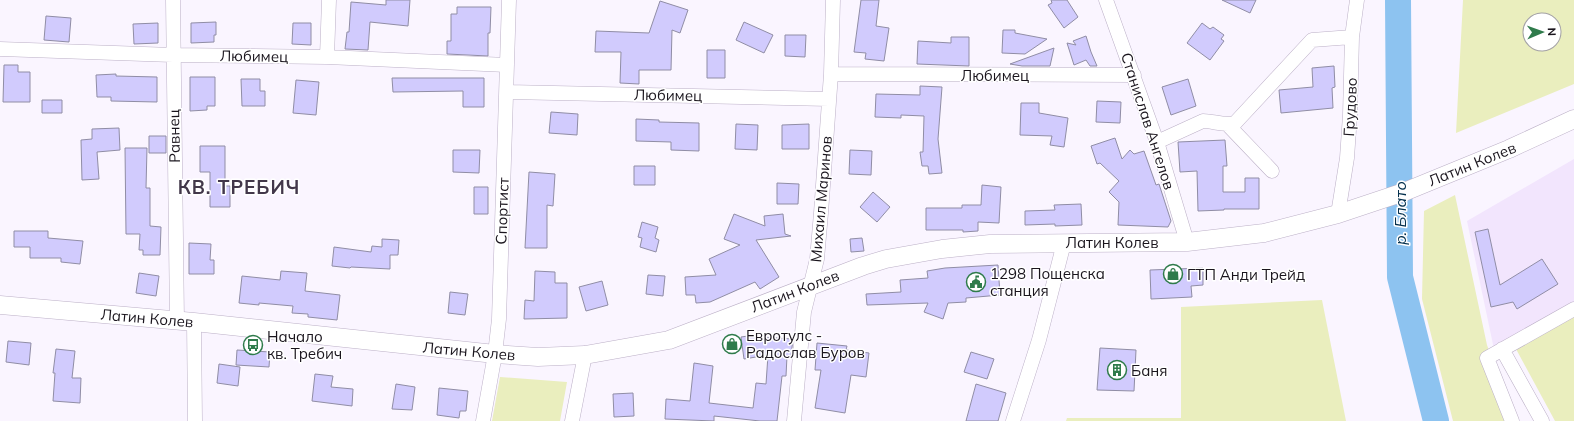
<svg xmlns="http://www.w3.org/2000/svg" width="1574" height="421" font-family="Mulish,sans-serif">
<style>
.built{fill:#f2e5fd}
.green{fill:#eaeebe;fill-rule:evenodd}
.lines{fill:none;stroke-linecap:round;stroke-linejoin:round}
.river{stroke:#8dc3f0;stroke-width:26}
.building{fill:#d1cbfd;stroke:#908da5}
.minor-casing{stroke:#bcb0c7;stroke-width:15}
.major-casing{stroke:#bcb0c7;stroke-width:19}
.minor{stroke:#fff;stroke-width:14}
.major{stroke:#fff;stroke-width:18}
.labels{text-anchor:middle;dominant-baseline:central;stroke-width:3;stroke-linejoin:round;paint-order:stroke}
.street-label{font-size:15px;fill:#1a151d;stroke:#fff}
.poi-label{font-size:15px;fill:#1a151d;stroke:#fff;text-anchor:start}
.water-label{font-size:16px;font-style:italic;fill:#04304d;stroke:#fff}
.district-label{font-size:19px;font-weight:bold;letter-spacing:1px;fill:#42374a;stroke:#fff}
</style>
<rect width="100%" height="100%" fill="#faf5ff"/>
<path class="built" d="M1574,159V313L1495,354L1467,221Z"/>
<path class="green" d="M1463,0H1574V84L1456,133ZM1530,20H1554V44H1530Z
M1455,195L1487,345L1514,421H1453L1422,299L1424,211Z
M1322,300L1346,421H1066L1067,418H1181V307Z
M1574,317V421H1555L1516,349Z
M500,377L567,382L560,421H492Z"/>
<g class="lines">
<path class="river" d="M1398,0L1400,277L1436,421"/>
</g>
<path class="building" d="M386,0H410L408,26L370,22L368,50L345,49L347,32H349L351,2L386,5Z
M861,0H879L876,26L889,28L884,61L865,59L866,53L854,52Z
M1051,0H1067L1078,17L1064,28L1048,5L1052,3Z
M1222,0H1256L1250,13Z
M660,1L688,10L680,33L672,30L671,70H639V84L620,83L621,52H595L596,31L649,33Z
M457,7H491L490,33H488V56L447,54V41H451V14H457Z
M46,16L71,18L69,42L44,40Z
M216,22V35H214V42L191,43V23Z
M744,22L773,35L764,53L736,40Z
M158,23V43L134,44L133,24Z
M293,23H311V45L292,44Z
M1202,23L1210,29L1213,27L1224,35L1221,39L1224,41L1210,60L1187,43Z
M1003,30H1015V33L1047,39L1025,54L1002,53Z
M785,35H806L805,57L785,56Z
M1086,36L1091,52L1097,66H1090L1086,60L1074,65L1067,43L1076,45L1073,41Z
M951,37H969V66L917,64L918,41L951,43Z
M1054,48L1050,66H1022L1010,64Z
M707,50H725V78H707Z
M4,65H18V72H30V102H3Z
M1334,66L1335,87L1332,88L1333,108L1281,113L1279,90L1313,87L1312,68Z
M116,74V76L157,77V102L111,101V97H97L96,75Z
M190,77H215V106H207V110L190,111Z
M392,78H484V107H463V91L393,92Z
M241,79H260V91H265V106H242Z
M1188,79L1196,106L1171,115L1162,87Z
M296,80L319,82L316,115L293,113Z
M920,86L942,87L938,139L942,173L929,174L928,166H922L920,152H923L924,116L901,115V118L875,117L876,94L920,95Z
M42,100H62V113H42Z
M1097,101L1121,102L1120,123L1096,122Z
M1021,103H1039V113L1068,118L1064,147L1050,145L1052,136L1020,135Z
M551,112L578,114L577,135L549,133Z
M636,119L659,120V122L699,123V151L671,150V142L636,141Z
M736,124L758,125L757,150L735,149Z
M809,124V149H782V125Z
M119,128L120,150L97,152L99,179L82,180L81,140L92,139V129Z
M149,136H166V153H149Z
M1115,138L1122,159L1130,150L1134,154L1144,151L1156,185L1159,184L1171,221L1168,227L1118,225L1119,202L1109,192L1119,181L1100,163L1097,164L1091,146Z
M1225,140L1227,166H1223V192H1245V178H1259V209H1224V210L1198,211L1197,171L1180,172L1178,142Z
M200,146H225V186H230V207H210V172H200Z
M125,148H147L146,188H150V226L161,227L160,255H143V250H139L140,234H126Z
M453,150H480L479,173L453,172Z
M850,150L872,151L871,175L849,174Z
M634,166H655V185H634Z
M529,172L555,174L553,206L547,205V248H525Z
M777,183L799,184L798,204H777Z
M982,185L1001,187L999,223L978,222V231L963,232V230H926V208H962V205H981Z
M474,187H488V214H474Z
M873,192L890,207L877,222L860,207Z
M1081,204L1082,225L1055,226V224L1025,225V211L1055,210L1054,205Z
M734,214L765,226L764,216L783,214L785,234L791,236L756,240L779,277L760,289L755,282L710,302L696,303L695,295H686L685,277L716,275L709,259L740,245L724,239Z
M642,222L658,227L655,238L659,240L656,252L640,247L642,238L638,237Z
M1488,229L1500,285L1542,259L1558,284L1517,309L1513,302L1491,307L1475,232Z
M14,231H48V238L83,241L80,264L61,262V258H30V247H14Z
M862,238L864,251L851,252L850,239Z
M382,239L399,240L398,255H390V269L351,267L350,268L332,266L334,247L371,252L372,246L382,247Z
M189,243L211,244L210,260H214V274H189Z
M998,265L1000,295L966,298V302L948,303L943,319L924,312L928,303L867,305L866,294L901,292L900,280L928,278L927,271L945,268Z
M1203,268V285L1191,286L1192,297L1151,299L1150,270Z
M281,271L307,273L305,291L340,295L337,320L308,317V314L292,313L293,306L259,303V305L239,303L242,276L280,280Z
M535,271L555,272V283H567V318L524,319L525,300L534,301Z
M139,273L159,276L156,296L136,293Z
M648,275L665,276L663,296L646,294Z
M602,281L608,305L586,311L579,287Z
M450,292L468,294L465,315L448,313Z
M762,334V337L793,339L791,356H787L786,376H782L777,421H760L714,416V421L665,419L666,399L690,401L694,363L713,366L709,403L753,408L756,383L766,384L768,355L744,359L741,337Z
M8,341L31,343L29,365L6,362Z
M817,343L847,346L846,350L869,353L866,377L851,375L845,413L815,408L821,370H815Z
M1100,348L1136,350L1134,391L1097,390Z
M56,349L75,351L72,378H81L80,403L53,401L55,373H53Z
M237,350L270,352L269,367L236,365Z
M971,352L994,359L987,379L964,372Z
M219,364L240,367L238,386L217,383Z
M315,374L333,376L331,387L353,389L352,406L312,401Z
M396,384L415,387L412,410L392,409Z
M976,384L1006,393L998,421H966Z
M439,388L468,391L466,411H460L459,418L437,415Z
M633,393L634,416L614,417L613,394Z"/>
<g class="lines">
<defs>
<path id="minor" d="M173,0L177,321
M1106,0L1157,142L1187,242
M0,49L173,55L327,57L507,65
M327,57L329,0
M831,74L1134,75
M507,92L829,99
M1228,125L1272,171
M1157,142L1203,121C1214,121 1224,126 1235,123L1312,40L1352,37
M1338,214L1347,158L1350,115L1352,37L1357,0
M194,322L195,421
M1502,349L1542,421
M483,421L495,354L499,319L509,0
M572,421L585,355
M794,421L804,312L817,259L821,213L831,74L833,0
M1013,421L1039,340L1064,243
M1512,421L1487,358L1574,309"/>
<path id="major" d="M0,305L194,322L495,354L538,357L585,355L669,340L863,266L886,259L942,249L990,244L1187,242L1264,233L1338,214L1404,192L1509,149L1574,119"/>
</defs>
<use href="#minor" class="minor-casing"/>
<use href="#major" class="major-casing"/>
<use href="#minor" class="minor"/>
<use href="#major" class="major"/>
</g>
<defs>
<symbol id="shop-ring" viewBox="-11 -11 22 22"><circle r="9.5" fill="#fff" stroke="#2f7b4b" stroke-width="1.5"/><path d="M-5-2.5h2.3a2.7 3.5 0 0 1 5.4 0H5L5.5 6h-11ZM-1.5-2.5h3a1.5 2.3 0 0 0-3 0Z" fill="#2f7b4b"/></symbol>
<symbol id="civic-ring" viewBox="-11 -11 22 22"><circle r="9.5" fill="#fff" stroke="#2f7b4b" stroke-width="1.5"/><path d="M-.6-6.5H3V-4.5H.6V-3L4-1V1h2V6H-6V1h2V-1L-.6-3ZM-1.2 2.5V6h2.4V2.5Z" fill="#2f7b4b"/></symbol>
<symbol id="bus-ring" viewBox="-11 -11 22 22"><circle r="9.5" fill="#fff" stroke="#2f7b4b" stroke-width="1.5"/><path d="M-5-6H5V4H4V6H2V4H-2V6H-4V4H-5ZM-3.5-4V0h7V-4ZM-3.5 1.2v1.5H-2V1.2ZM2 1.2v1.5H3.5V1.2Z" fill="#2f7b4b"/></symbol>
<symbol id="building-ring" viewBox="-11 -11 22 22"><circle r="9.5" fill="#fff" stroke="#2f7b4b" stroke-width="1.5"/><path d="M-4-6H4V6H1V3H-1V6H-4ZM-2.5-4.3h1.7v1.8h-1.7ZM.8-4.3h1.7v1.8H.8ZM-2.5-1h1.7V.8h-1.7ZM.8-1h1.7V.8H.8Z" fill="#2f7b4b"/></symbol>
</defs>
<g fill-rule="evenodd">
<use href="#shop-ring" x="1162" y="263" width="22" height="22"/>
<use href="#civic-ring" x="965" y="271" width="22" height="22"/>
<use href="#shop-ring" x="721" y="333" width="22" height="22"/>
<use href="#bus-ring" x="242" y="334" width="22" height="22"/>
<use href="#building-ring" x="1106" y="359" width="22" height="22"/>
</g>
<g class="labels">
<g class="street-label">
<text transform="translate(254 56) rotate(1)">Любимец</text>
<text x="995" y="75">Любимец</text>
<text transform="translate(668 95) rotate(1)">Любимец</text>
<text transform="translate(1350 107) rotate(-87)">Грудово</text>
<text transform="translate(1148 121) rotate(72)">Станислав Ангелов</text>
<text transform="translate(174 136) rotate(-91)">Равнец</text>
<text transform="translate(1472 164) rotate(-22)">Латин Колев</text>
<text transform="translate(821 199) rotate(-85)">Михаил Маринов</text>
<text transform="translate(502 211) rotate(-88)">Спортист</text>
<text x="1112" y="242">Латин Колев</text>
<text transform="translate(795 291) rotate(-21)">Латин Колев</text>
<text transform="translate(147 318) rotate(5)">Латин Колев</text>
<text transform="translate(469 351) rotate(5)">Латин Колев</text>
</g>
<g class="poi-label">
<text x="990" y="273">1298 Пощенска<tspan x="990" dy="17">станция</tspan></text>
<text x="1187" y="274">ГТП Анди Трейд</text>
<text x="746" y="335">Евротулс -<tspan x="746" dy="17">Радослав Буров</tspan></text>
<text x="267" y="336">Начало<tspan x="267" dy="17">кв. Требич</tspan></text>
<text x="1131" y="370">Баня</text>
</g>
<g class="water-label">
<text transform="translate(1400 213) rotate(-90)">р. Блато</text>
</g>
<g class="district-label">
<text x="239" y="187">КВ. ТРЕБИЧ</text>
</g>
</g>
<g transform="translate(1542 32) rotate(88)"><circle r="19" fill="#ffffff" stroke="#a3a1a5"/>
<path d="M0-3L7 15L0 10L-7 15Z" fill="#2f7b4b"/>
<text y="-6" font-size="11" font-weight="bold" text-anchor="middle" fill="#1a151d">N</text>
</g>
</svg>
